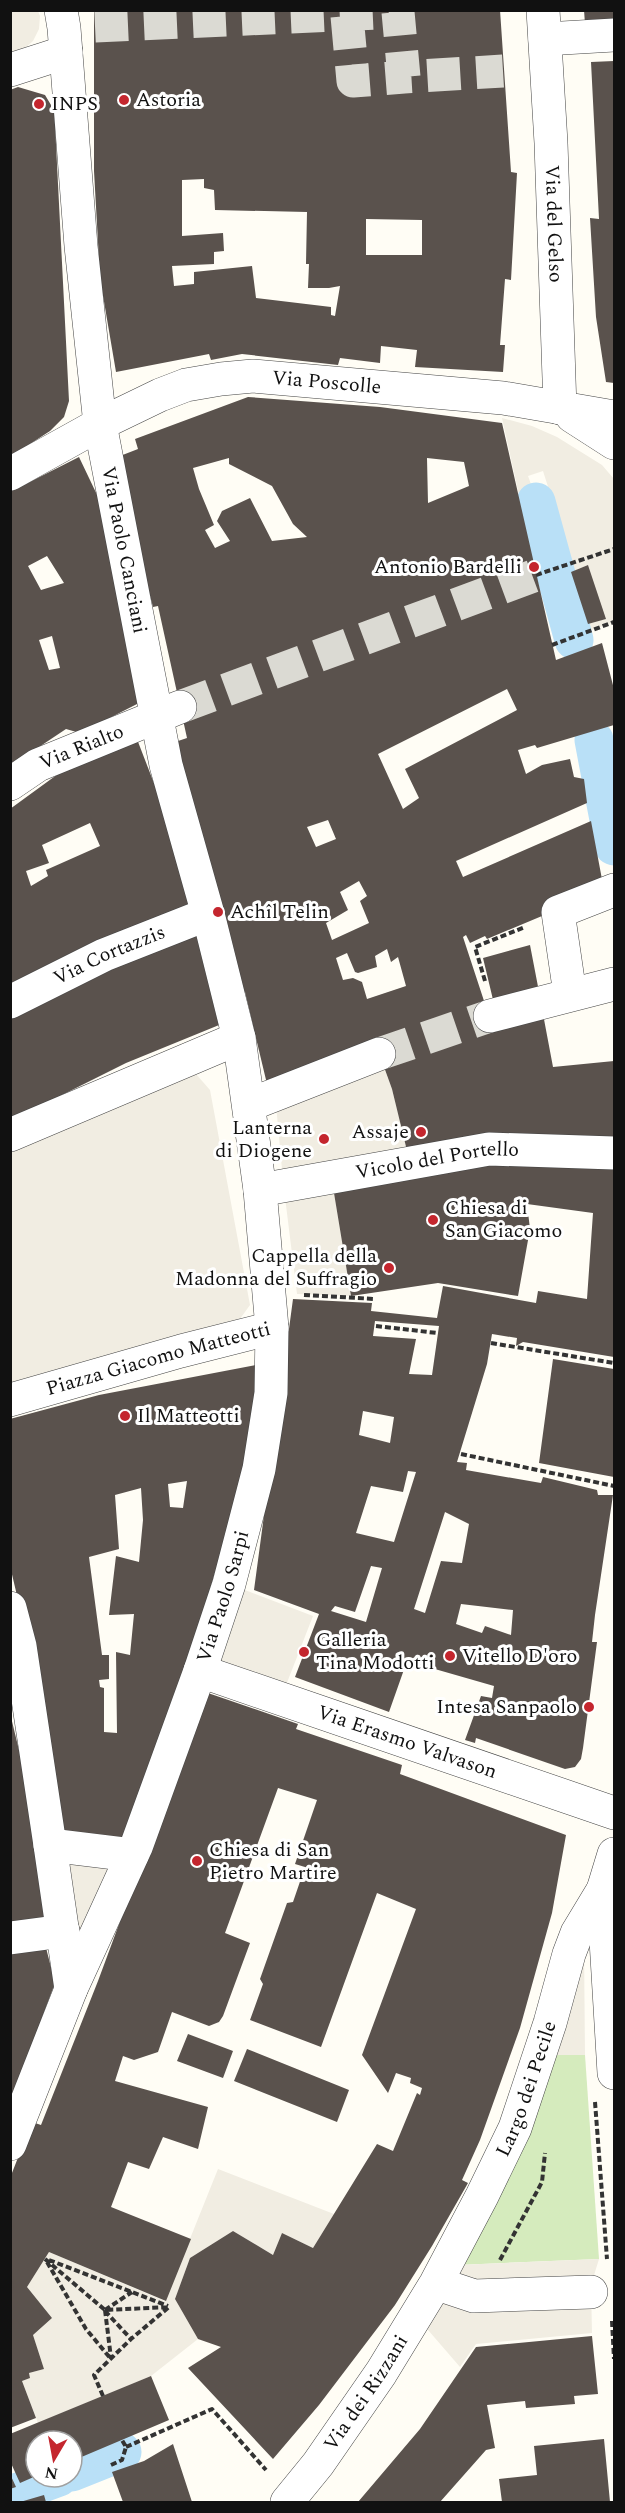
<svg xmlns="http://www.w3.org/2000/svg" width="625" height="2513" font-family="Spectral,serif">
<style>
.green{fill:#d5ebbd}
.plaza{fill:#f1ede2;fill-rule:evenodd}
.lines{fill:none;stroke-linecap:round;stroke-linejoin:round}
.canal{stroke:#b9e0f7;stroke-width:39}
.building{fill:#5a524d;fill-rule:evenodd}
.minor-tunnel{stroke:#dbdad3;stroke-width:33;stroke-dasharray:33 16;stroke-linecap:butt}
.minor-casing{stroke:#444;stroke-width:34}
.path{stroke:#333;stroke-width:4;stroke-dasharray:6 3;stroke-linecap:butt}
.minor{stroke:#fff;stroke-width:33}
.poi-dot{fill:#c4262e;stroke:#fff;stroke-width:2}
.labels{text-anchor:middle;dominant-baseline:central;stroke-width:6;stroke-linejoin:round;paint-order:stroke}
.poi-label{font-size:20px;fill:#111;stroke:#fff;text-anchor:start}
.street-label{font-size:20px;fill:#111;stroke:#fff}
</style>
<rect width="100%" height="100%" fill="#fffdf5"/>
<path class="green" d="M550,2055H585L599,2259L458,2265Z"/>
<path class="plaza" d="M10,11H38L40,16L39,29L33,41L24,49L10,55Z
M502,418L532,426L557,437L602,465L614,479V622L589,631L588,624L605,619L588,565L571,572L548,497L521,504ZM543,471L550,493L536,498L528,476Z
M379,1054L392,1089L409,1159L283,1180L275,1094Z
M196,1074L210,1090L250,1305L237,1323L11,1390V1149Z
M332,1181L351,1296L297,1294L284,1189Z
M229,1584L313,1616L281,1698L207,1672Z
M50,1845L132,1855L71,1989Z
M584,1945L585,2055H550Z
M218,2169L334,2214L313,2248L282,2233L273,2255L233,2231L190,2258L175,2299L198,2339L151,2376L38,2423L22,2381L30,2378L29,2373L44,2369L33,2335L52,2318L27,2287L49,2252L165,2301Z
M599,2259L591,2285L592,2333L476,2344L460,2367L422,2323L458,2265Z"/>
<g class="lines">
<path class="canal" d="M536,502L574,640
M594,740L614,846
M72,2472L122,2452
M10,2495L59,2477"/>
</g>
<path class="building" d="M94,10H500L511,172L517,173L511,280L505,279L500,345H505L503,372L415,367L417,350L381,346L380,363L340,358L338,365L242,354L211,360L209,354L116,372L100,278L94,171ZM204,179V188L214,190L215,210L307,212L306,264H309L308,288H329L340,286L335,316L331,315V307L256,298L252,266L194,272V284L174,286L172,266L214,264V252L224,251L223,233L182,236V180ZM366,219L422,220V255H366Z
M584,10H614V24H585Z
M614,61V383L606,382L596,317L590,218L599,219L591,62Z
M18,87L45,95L51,105H54L69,401L64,417L50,431L10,457V90Z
M248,397L380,407L502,423L556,660L602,643L614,689V725L537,748L535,745L518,750L526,774L542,765L570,759L574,777L584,779L587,803L456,861L463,877L591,821L604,890L487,939L485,936L470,943L466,935L463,937L487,1010L543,1014L553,1067L614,1061V1148L409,1159L392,1089L375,1042L267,1084L245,992H242L166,745L187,738L158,606L153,607L139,553L120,456L138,449L135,439ZM229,458V464L272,486L293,524L307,537L272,541L250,498L222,511L217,521L230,541L215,548L205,530L214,525L199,489L193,468ZM427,458L464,462L469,486L428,503ZM507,689L517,710L405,769L419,798L403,809L378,754ZM328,820L336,839L316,847L307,827ZM359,881L367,896L360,901L369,923L332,940L326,923L348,910L340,892ZM387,949L391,962L398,957L406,986L367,999L362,982L353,978L343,980L336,958L347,953L355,972L358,973L377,967L375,956Z
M79,457L110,522L139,703L80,733L66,729L12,765L10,492ZM47,556L64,583L41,590L28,566ZM52,636L60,668L49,670L39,640Z
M588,565L606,619L588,624L571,572Z
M135,734L199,900L10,989V809L69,766ZM90,823L100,846L46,870L48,876L31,886L26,871L49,863L42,845Z
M200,932L224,1023L126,1063L10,1121V1010Z
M530,945L540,997L495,1008L483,958Z
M328,1134L330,1141L320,1143L319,1136Z
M492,1152L614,1158V1357L523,1342L516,1346L517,1338L492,1334L487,1364L457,1462L467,1463L466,1470L541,1483L543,1477L597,1490L598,1495H613L595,1615L592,1642H597L583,1748L581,1759L575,1767L565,1769L476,1738L475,1743L465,1740L481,1696L492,1698L494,1686L407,1661L389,1712L295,1677L319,1614L254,1590L293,1299L372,1303L371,1311L437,1318L443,1286L536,1303L538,1291L587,1299L593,1213L527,1204L530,1229L518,1296L438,1283L351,1296L332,1181ZM375,1321L439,1326L432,1375L409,1374L416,1339L373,1336ZM363,1411L394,1417L390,1443L359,1435ZM408,1471L416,1472L394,1542L356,1533L371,1486L403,1492ZM445,1512L469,1524L462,1563L441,1561L425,1613L414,1609ZM371,1566L382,1568L366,1622L331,1611L335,1606L355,1612ZM461,1604L513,1610L511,1635L485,1626L482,1633L456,1624Z
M553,1359L614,1369V1477L539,1463Z
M256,1365L253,1443L201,1620L129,1848L60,1840L37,1680L10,1566V1419L99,1395ZM187,1481L183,1508L170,1507L168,1484ZM141,1488L143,1520L139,1562L116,1556L109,1615L134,1614L130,1655L116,1652L117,1733L104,1732V1688L100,1687L99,1680L109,1679V1655H102L89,1557L119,1549L115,1495Z
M205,1692L298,1724L296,1729L402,1765L400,1774L566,1835L552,1913L520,2028L480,2140L462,2180L468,2183L432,2246L395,2305L319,2405L273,2459L188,2368L221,2347L198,2339L175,2299L190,2258L233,2231L273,2255L282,2233L313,2248L377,2144L393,2151L417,2093L420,2095L422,2088L410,2083L411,2078L396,2073L388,2093L362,2055L416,1909L377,1893L321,2047L250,2020L263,1984L260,1979L287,1903L293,1902L305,1867L295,1864L317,1800L278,1788L225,1933L250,1943L223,2016L219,2022L209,2026L172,2012L158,2052L134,2060L123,2056L115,2081L208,2107L198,2149L163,2137L149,2169L128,2162L111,2207L191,2239L166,2301L49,2252L27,2287L52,2318L33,2335L44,2369L29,2373L30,2378L22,2381L36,2418L10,2428V2178L32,2122L41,2125L98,1981Z
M10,1713L25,1775L51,1930L10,1936Z
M43,1936L55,1983L10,2103V1942Z
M188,2034L233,2051L223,2078L177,2061Z
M247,2049L349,2090L337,2122L234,2081Z
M592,2336L598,2394L574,2396L575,2404L526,2408L525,2401L487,2405L495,2448L486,2450L440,2502H358L420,2429L476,2347Z
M151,2376L169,2420L72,2461V2441H36V2476L20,2483L10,2461V2434Z
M604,2439L610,2502H502L499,2479L537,2475L534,2446Z
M173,2444L192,2502H123L112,2472L144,2461Z
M10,2474L16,2487L10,2489Z
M44,2495L46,2502H20Z"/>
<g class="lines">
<path class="minor-tunnel" d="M347,16L353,81L404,77
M95,26L398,12L404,77L503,71
M180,707L536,575
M379,1054L490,1016"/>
<defs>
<g id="minor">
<path id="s1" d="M543,10L551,143L560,408"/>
<path d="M545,39L614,35"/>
<path d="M10,70L66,52"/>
<path d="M572,416L614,443"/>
<path id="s2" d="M10,474L100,424L160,395L186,385L221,379L253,376L503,398L614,417"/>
<path id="s3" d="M10,784L38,765L180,707"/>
<path d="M570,994L558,912L614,890"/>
<path id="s4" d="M10,1002L104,955L208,914"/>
<path d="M490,1016L614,984"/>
<path d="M249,1105L379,1054"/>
<path d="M10,1135L239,1038"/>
<path id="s5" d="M260,1190L489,1149L614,1153"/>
<path id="s6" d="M10,1400L181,1351L272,1328"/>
<path d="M10,1608L20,1646L50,1845"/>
<path id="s7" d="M200,1671L614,1813"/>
<path d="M603,1890L614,2073"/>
<path d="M10,1938L63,1931"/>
<path d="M71,1989L50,1845L132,1855"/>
<path id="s8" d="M10,2144L71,1989L136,1847L200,1671L229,1584L259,1469L271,1393L272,1328L260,1190L239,1038L208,914L166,765L100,424L81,246L64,28L61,10"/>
<path d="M444,2286L474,2296L591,2292"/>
<path id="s9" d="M287,2502L318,2464L381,2373L436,2283L482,2196L515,2128L550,2023L569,1954L577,1933L603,1890L614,1854"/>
</g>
</defs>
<use href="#minor" class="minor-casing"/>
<path class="path" d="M536,575L614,549
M552,645L614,622
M485,981L475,947L525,927
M304,1295L375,1299
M376,1326L437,1333
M491,1343L614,1363
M461,1454L614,1486
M595,2102L607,2259
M45,2259L105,2310L170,2307
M49,2260L168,2306
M500,2260L542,2182L545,2153
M47,2262L86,2329L111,2359
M105,2310L111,2358
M105,2310L132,2292
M105,2311L131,2339
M612,2321L614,2359
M103,2396L94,2375L131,2339L169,2307
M126,2447L212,2409L266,2470
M111,2465L122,2460L126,2447L122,2440"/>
<use href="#minor" class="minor"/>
</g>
<g class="poi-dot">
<circle cx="124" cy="100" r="6"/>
<circle cx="39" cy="104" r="6"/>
<circle cx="534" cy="567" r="6"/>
<circle cx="218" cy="912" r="6"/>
<circle cx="421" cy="1132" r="6"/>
<circle cx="324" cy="1139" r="6"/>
<circle cx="433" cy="1220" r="6"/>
<circle cx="389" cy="1268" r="6"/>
<circle cx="125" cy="1416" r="6"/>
<circle cx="304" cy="1652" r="6"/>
<circle cx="450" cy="1656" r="6"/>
<circle cx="589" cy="1707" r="6"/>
<circle cx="197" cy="1861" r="6"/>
</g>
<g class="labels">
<g class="poi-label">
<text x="136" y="100">Astoria</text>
<text x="51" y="104">INPS</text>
<text x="522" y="567" text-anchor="end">Antonio Bardelli</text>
<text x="230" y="912">Achîl Telin</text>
<text x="312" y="1128" text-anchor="end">Lanterna<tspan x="312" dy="23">di Diogene</tspan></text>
<text x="409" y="1132" text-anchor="end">Assaje</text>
<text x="445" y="1208">Chiesa di<tspan x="445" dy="23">San Giacomo</tspan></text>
<text x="377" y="1256" text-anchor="end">Cappella della<tspan x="377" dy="23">Madonna del Suffragio</tspan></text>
<text x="137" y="1416">Il Matteotti</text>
<text x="316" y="1640">Galleria<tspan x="316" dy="23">Tina Modotti</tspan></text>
<text x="462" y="1656">Vitello D'oro</text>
<text x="577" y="1707" text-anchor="end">Intesa Sanpaolo</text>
<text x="209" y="1850">Chiesa di San<tspan x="209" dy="23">Pietro Martire</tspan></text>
</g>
<g class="street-label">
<text stroke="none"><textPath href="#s1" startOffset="214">Via del Gelso</textPath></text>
<text stroke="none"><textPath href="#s2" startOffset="339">Via Poscolle</textPath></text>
<text transform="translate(124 550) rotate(79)">Via Paolo Canciani</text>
<text stroke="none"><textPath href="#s3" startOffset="81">Via Rialto</textPath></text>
<text stroke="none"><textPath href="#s4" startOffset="110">Via Cortazzis</textPath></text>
<text stroke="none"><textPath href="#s5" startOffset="180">Vicolo del Portello</textPath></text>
<text stroke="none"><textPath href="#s6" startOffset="154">Piazza Giacomo Matteotti</textPath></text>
<text stroke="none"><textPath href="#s8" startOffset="588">Via Paolo Sarpi</textPath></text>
<text stroke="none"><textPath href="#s7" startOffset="219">Via Erasmo Valvason</textPath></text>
<text stroke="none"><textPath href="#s9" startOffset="480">Largo dei Pecile</textPath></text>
<text stroke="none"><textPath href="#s9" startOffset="135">Via dei Rizzani</textPath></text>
</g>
</g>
<rect width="625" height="2513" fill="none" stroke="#111111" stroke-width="24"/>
<g transform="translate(54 2459) rotate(190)"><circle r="28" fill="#ffffff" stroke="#a0a0a0" stroke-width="1.5"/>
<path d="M0-4.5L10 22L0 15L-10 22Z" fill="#c4262e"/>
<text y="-9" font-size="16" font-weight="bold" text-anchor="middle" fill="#111111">N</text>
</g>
</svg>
